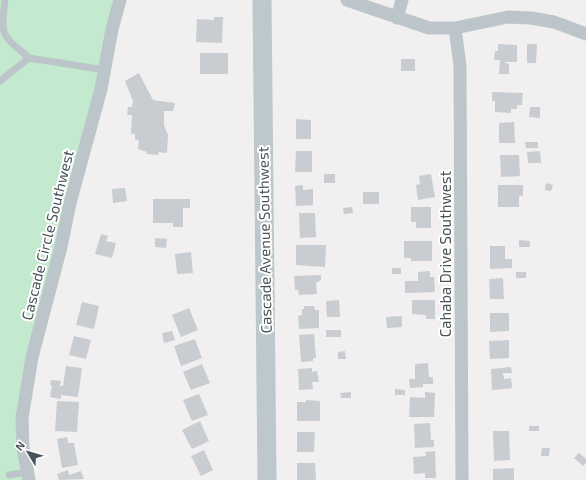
<svg xmlns="http://www.w3.org/2000/svg" width="586" height="480" font-family="'Exo 2',sans-serif">
<style>
.green{fill:#c3eace}
.building{fill:#c9cdd1}
.lines{fill:none;stroke-linecap:round;stroke-linejoin:round}
.lane{stroke:#bcc5ca;stroke-width:7}
.street{stroke:#bcc5ca;stroke-width:13}
.secondary{stroke:#bdc7ce;stroke-width:19}
.labels{text-anchor:middle;dominant-baseline:central;stroke-width:4;stroke-linejoin:round;paint-order:stroke}
.street-label{font-size:15px;fill:#49545a;stroke:#fff}
</style>
<rect width="100%" height="100%" fill="#f1efef"/>
<path class="green" d="M0,0H122L26,400L29,480H0Z"/>
<path class="building" d="M214,17H223L222,43L196,42L197,19L214,20Z
M498,44L517,45V62H505V63L509,64V74H499L500,60H494L495,51H498Z
M527,44H537L536,63H527Z
M200,53H228V74H200Z
M401,59H415V71H401Z
M139,73L153,100L175,103L173,111H164V125L168,135L167,153L158,152L159,155L146,154L147,152L138,149L139,140H135V134H131L132,115H127L128,107H132L133,101L125,81Z
M492,92L523,93L522,105H517V109H511V113L495,112V101H492Z
M530,107H540V118L529,117Z
M296,119L311,120V139H296Z
M514,122L515,143H499V123Z
M525,142H538V148H526Z
M296,151H312V172H295Z
M540,151L541,163H528L527,152Z
M500,155H519L520,176L501,177Z
M324,174H335V183H324Z
M431,174L435,197L418,200L416,185L420,184L419,176Z
M546,183L553,185L551,191L545,190Z
M303,185V190L313,189V205L296,206L295,186Z
M498,185H523V196H519V207H498Z
M125,188L127,201L113,203L112,189Z
M363,192H379V204H363Z
M153,199H190V208H183V227H173V223H153Z
M352,207L353,213L344,214L343,208Z
M411,207H431V228H416V222H411Z
M299,213H315L316,237L300,238Z
M101,234L108,236L106,241L116,243L112,258L95,254Z
M155,238L167,239L166,248L155,247Z
M519,240L530,241V247H519Z
M404,241H432V261H411V258H404Z
M296,245H326L325,267L296,265Z
M490,246H505V259H512V268L490,269Z
M191,252L193,273L177,274L175,254Z
M392,268H401V274H392Z
M430,271V277H434L435,292L405,293V281H418V272Z
M516,272H526V278H516Z
M321,275V280L316,283L317,294L299,295L298,290H295L294,276Z
M503,278L504,299H490L489,279Z
M339,300L340,317H327L326,301Z
M412,300H435V319H426V315L412,314Z
M82,302L99,306L94,329L76,325Z
M304,306H314L315,310H319V328L299,329L298,316L302,315V309H304Z
M189,308L198,330L181,337L172,315Z
M490,313H509V331L490,332Z
M402,316V327L387,328L386,317Z
M326,330H341V337H326Z
M172,331L175,340L164,343L162,333Z
M314,334L316,358H313V361L301,362L299,335Z
M74,336L91,340L86,359L69,355Z
M195,339L202,358L181,366L174,346Z
M509,340V358L490,359L489,341Z
M345,351L346,359H338V352Z
M428,363L429,377H433V384H423V387L410,388L409,379H415V364Z
M202,364L210,383L191,390L183,372Z
M66,366L82,368L78,397L61,395V399L50,397L52,385H50L51,380L61,381L60,386H63Z
M511,367L512,373H503L504,379L511,378L512,388L492,390L491,369Z
M312,368V372L317,371L319,382H312L313,389L299,390L298,369Z
M395,389L405,390V395H395Z
M351,392V398H341L340,393Z
M425,392L435,393L434,417H409L410,397L425,398Z
M199,394L208,415L192,421L183,400Z
M306,400L320,401V421H297V402H306Z
M57,401L79,402L77,432L55,431Z
M200,421L209,441L192,449L182,430Z
M430,423L431,440H434V447L415,448L414,424Z
M529,426H539V431H529Z
M493,431H509L510,460L494,461Z
M297,432H315L314,452H297Z
M67,437L68,443H74L78,465L62,468L57,439Z
M542,448H550L549,456H541Z
M204,450L213,470L201,476L191,456Z
M435,451L436,478H425V473L414,474L413,457L426,456L425,452Z
M579,453L586,459V463L583,466L574,458Z
M297,463H315L316,480H297Z
M514,468V480H493V469Z
M68,470L69,475L81,471L84,479L59,480L57,474Z"/>
<g class="lines">
<path class="lane" d="M5,0C0,38 2,34 29,58
M0,81L29,58L105,70
M9,475L27,472"/>
<path class="street" d="M347,0L429,28H455L508,17L531,18L554,22L586,34
M397,18L402,0
M455,28L460,66L462,480
M29,480L23,448L22,418L32,357L61,247L70,203L101,89L112,29L120,0"/>
<path class="secondary" d="M262,0L267,480"/>
</g>
<g class="labels">
<g class="street-label">
<text transform="translate(47 235) rotate(-76)">Cascade Circle Southwest</text>
<text transform="translate(264 240) rotate(-91)">Cascade Avenue Southwest</text>
<text transform="translate(445 254) rotate(-90)">Cahaba Drive Southwest</text>
</g>
</g>
<g transform="translate(28 452) rotate(308)" stroke="#ffffff" stroke-width="3" paint-order="stroke">
<path d="M0-3L7 15L0 10L-7 15Z" fill="#49545a"/>
<text y="-6" font-size="11" font-weight="bold" text-anchor="middle" fill="#49545a">N</text>
</g>
</svg>
